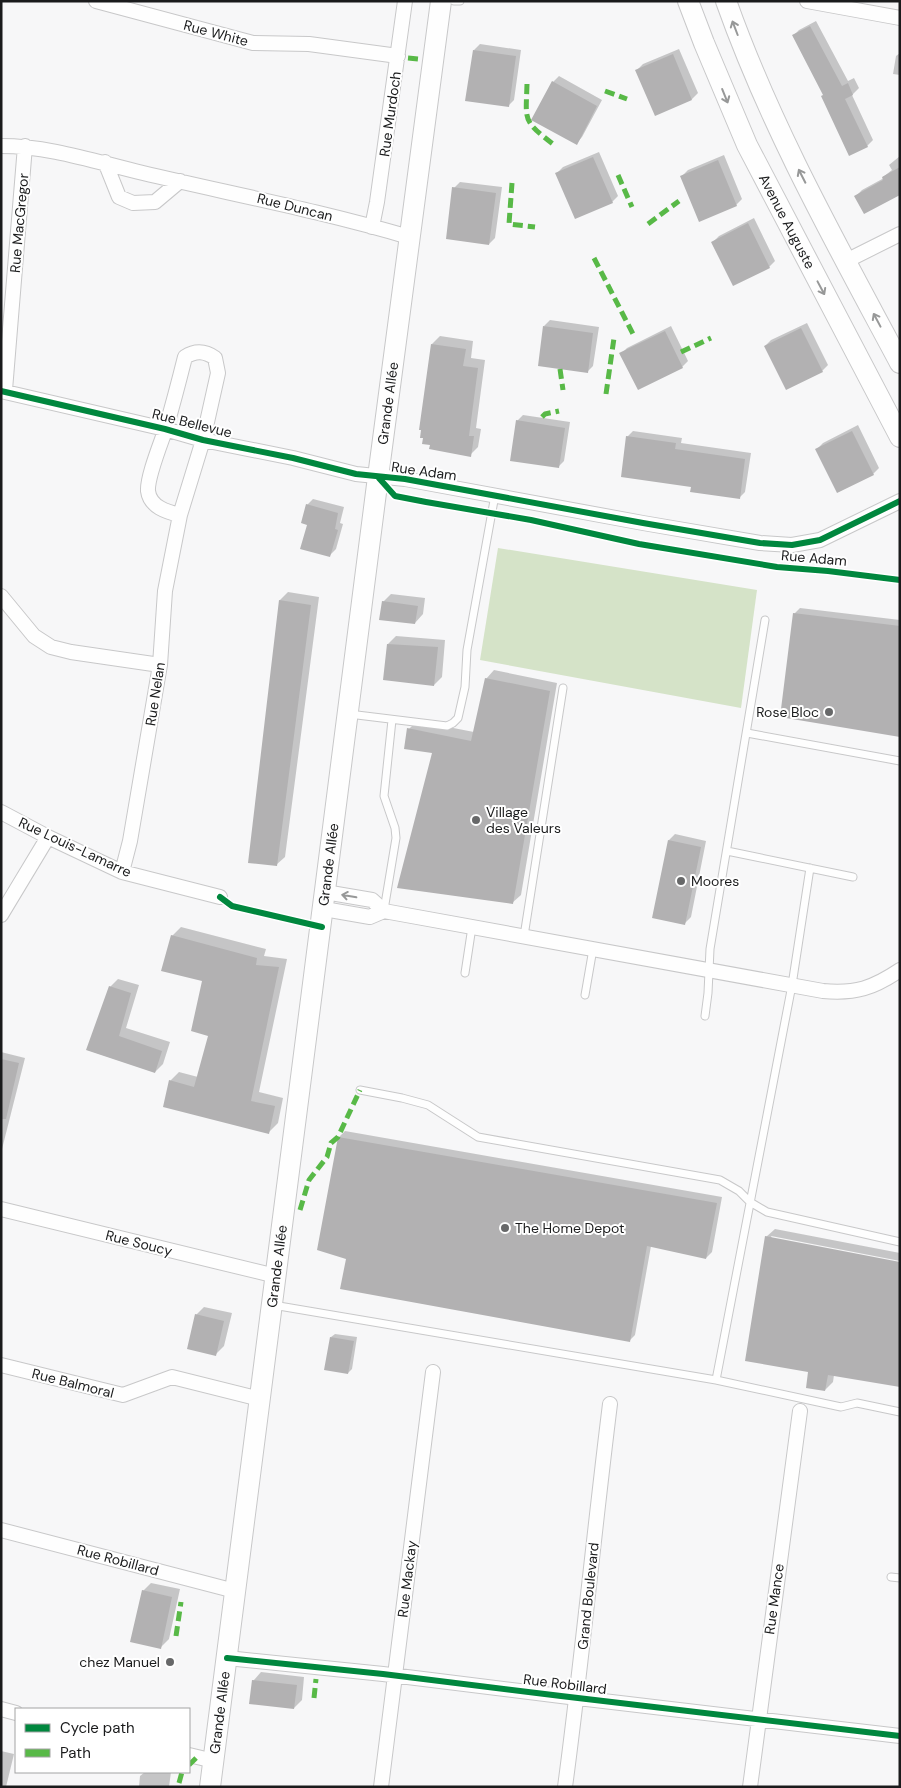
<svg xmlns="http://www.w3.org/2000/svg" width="901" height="1788" font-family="'DM Sans',sans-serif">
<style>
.green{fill:#d5e3c8}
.shadow{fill:#0003}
.building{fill:#b2b1b2}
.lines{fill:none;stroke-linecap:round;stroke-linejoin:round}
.lane-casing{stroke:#c8c8c9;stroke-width:9}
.street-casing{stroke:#c8c8c9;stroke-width:16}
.secondary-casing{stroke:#c8c8c9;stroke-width:22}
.lane{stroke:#fefefe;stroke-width:7}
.street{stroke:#fefefe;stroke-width:14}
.secondary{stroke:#fefefe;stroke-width:20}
.quiet{stroke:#58b947;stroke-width:5;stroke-dasharray:10 5;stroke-linecap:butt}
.cycleway-casing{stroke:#fff;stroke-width:9}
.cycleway{stroke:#00873e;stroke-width:6}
.oneway{stroke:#979898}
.poi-dot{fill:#676869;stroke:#fff;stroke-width:2}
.labels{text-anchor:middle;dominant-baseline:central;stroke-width:4;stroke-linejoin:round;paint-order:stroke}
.street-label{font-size:14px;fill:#1a1b1c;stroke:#fff}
.poi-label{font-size:14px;fill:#1a1b1c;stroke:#fff;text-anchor:start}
</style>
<rect width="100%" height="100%" fill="#f7f7f8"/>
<path class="green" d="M498,548L757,590L741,708L480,660Z"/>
<path class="shadow" d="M816,21L848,81L854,78L859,88L852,95L873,140L867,146L825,94L793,36L799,30Z
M480,44L521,50L514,100L508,106L474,50Z
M679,49L698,93L692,99L655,114L637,70L643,64Z
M900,53V75L893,74L896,56Z
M559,76L602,100L582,137L577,143L553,82Z
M599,152L618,196L612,202L557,173L563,167Z
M724,155L742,199L736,205L682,176L688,170Z
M900,156V193L856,196L862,190L884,178L883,177L892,170L889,165Z
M460,182L502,187L495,238L489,244L454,188Z
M754,218L775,261L769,267L713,242L719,236Z
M550,320L599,327L593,366L587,372L544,326Z
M807,323L828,365L822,371L765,346L771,340Z
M671,326L688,361L682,367L621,354L627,348Z
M440,336L473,341L471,358L485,360L476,428L481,429L478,447L470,455L432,344Z
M523,415L570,422L564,461L558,467L517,421Z
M858,425L879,468L873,474L838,492L817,449L823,443Z
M633,431L682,438L681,443L751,453L745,492L739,498L692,486L627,437Z
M313,499L344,507L340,523L343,524L336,549L330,555L308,524L307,505Z
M288,592L319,597L285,857L276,865L280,600Z
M391,594L425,598L423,614L415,623L383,602Z
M800,608L900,620V735L794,614Z
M396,636L445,640L442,677L434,685L388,644Z
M494,670L557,683L521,895L512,903L434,752L409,729L417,721L474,732L486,679Z
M675,834L706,841L691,917L685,923L669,840Z
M181,927L266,949L264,956L287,959L259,1092L283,1098L278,1123L269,1132L170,1081L179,1072L198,1077L209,1035L203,980L172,936Z
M118,979L139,985L126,1028L170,1042L163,1064L155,1072L88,1050L110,987Z
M1,1052L25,1058L1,1153Z
M345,1131L722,1197L712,1252L706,1258L651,1246L635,1335L629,1341L339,1137Z
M775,1229L900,1253V1261L771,1236L834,1375L833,1382L825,1390L810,1371L766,1237Z
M204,1307L232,1313L224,1346L216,1354L196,1315Z
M335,1334L357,1337L352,1369L348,1373L331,1337Z
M151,1583L180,1589L169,1639L161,1647L143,1591Z
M261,1672L304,1677L302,1700L294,1708L253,1681Z
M1,1751L14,1754L6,1787H1Z
M145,1772H171L169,1787H139L140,1776Z"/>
<path class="building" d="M810,26L842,86L848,83L853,95L845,99L868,147L849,156L821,96L823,95L792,35Z
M473,50L516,56L509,107L465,101Z
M673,54L692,100L655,116L635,70Z
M552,81L597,106L577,145L531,120Z
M593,157L613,203L575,219L555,173Z
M718,160L737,206L699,222L680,176Z
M900,167V195L864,214L854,196L883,180L882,177Z
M452,187L496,193L489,245L446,239Z
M748,223L770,268L733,286L711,242Z
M543,326L593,333L588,373L538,366Z
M801,328L823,372L786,390L764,346Z
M665,331L683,368L638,390L619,353Z
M431,344L466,349L463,366L478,368L469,436H474L471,457L429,449L430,445L422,444L423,438H420L421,430H419Z
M516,420L565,428L559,468L510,461Z
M852,431L874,475L837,493L815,449Z
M626,436L676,443L675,449L745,459L740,499L690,492L691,487L621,477Z
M306,504L338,513L335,529L338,530L330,557L300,549L307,525L301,523Z
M279,600L311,605L277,866L248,863Z
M382,601L418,606L415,624L379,620Z
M793,613L900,626V737L780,717Z
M387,644L438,647L434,686L383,680Z
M485,678L550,691L513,904L397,888L432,753L404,749L407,728L471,741Z
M668,840L701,847L685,925L652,918Z
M171,935L257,958L256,965L279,967L251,1101L275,1106L269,1134L163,1107L169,1080L194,1087L208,1036L191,1031L202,981L161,971Z
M109,986L131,993L119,1036L162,1051L155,1073L86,1050Z
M1,1059L19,1063L6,1119H1Z
M338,1137L717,1203L706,1259L647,1246L630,1342L340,1289L346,1259L317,1250Z
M765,1236L900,1262V1387L828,1375L825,1391L806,1388L808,1372L745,1361Z
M195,1314L224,1321L216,1356L187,1349Z
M330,1337L354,1341L348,1374L324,1370Z
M142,1590L172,1597L161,1649L130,1642Z
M252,1680L297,1685L294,1709L249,1704Z"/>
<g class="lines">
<defs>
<path id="lane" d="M454,1H460
M349,714L447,726L453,723L458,718L465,687L467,650L495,495
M747,733L900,761
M727,851L853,877
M384,910L396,838L395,828L384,796L392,720
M524,936L563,688
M465,973L472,927
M585,995L593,949
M705,1016L708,993L710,949L765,620
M360,1090L402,1098L428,1105L478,1137L720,1180L739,1191L750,1202L767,1212L900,1242
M273,1305L716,1380L841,1407L857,1403L900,1412
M716,1380L792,985L810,868
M891,1577L900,1578"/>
<path id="street" d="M96,1L253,43L309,44L398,56
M807,1L900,18
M1,146C50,146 96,162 143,173C232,194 321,211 409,237
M105,162L119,197L133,203L155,202L180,181
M372,227L377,202L405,1
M846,261L900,234
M5,390L25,146
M1,391L165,429L203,440L293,458L356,474L405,479L643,523L760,543L792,545L820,540L900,501
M1,596L34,636L51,647L71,652L160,665
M1,812L48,837L122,872L220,897
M122,872L130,841L160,665L165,591L180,515C167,512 150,507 148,491C147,477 161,443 166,428C173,404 179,381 185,357C196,350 205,351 215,358L218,373L203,440L180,515
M325,892L372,900L384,911L823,991C856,994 873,988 900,970
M324,909L370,917L384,911
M1,915L48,837
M1,1209L276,1276
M1,1365L123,1395L172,1377L260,1399
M1,1530L235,1591
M227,1658L383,1674L561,1696L900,1736
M1,1709L16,1713
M189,1755L214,1761
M381,1787L433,1372
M565,1787C582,1660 594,1532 610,1404
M750,1787L800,1411"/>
<g id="secondary">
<path id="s1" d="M688,1L704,43L747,145L900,437"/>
<path d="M726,1C771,128 837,245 900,363"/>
<path id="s2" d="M210,1787L378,477L441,1"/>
</g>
</defs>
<use href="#lane" class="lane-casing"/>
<use href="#street" class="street-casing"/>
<use href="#secondary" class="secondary-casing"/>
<use href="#lane" class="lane"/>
<use href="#street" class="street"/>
<use href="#secondary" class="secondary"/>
<path class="quiet" d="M408,58L418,59
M527,84C526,121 522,120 553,144
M605,91L627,99
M618,175L632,207
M512,183L509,224L535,227
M648,224L679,201
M594,258L633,334
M681,352L711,338
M560,369L563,390
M606,394L614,338
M542,417L545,414L559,411
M300,1210L309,1180L327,1157L331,1143L338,1137L360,1090
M176,1636L181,1602
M314,1698L316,1679
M189,1765L197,1757
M179,1783L182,1772"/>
<defs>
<path id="cycleway" d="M1,391L165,429L203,440L293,458L356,474L405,479L643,523L760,543L792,545L820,540L900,501
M378,477L395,496L426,502L531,520L639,544L777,567L828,571L900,580
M220,897L232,906L322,927
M227,1658L383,1674L561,1696L900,1736"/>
</defs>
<use href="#cycleway" class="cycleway-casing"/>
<use href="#cycleway" class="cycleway"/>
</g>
<defs><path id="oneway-shaft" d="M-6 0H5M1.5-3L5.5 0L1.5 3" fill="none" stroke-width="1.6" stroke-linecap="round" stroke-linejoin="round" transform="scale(1.25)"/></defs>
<g class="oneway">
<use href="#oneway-shaft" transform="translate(735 28) rotate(-111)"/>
<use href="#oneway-shaft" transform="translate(725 96) rotate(68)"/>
<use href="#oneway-shaft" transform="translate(802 176) rotate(-117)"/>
<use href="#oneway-shaft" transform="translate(821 288) rotate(62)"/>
<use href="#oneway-shaft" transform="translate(877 320) rotate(-118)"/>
<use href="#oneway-shaft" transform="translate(349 896) rotate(-170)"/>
</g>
<g class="poi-dot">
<circle cx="829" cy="712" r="5"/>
<circle cx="476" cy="820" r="5"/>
<circle cx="681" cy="881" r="5"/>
<circle cx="505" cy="1228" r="5"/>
<circle cx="170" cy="1662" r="5"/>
</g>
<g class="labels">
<g class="street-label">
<text transform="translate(216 33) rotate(15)">Rue White</text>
<text transform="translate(390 114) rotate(-82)">Rue Murdoch</text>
<text transform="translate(295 207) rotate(14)">Rue Duncan</text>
<text transform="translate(19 223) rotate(-85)">Rue MacGregor</text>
<text stroke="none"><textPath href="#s1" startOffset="242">Avenue Auguste</textPath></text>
<text stroke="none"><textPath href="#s2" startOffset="1395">Grande Allée</textPath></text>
<text transform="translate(192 423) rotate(14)">Rue Bellevue</text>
<text transform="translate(424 471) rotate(8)">Rue Adam</text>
<text transform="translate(814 558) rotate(5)">Rue Adam</text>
<text transform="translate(155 694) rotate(-81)">Rue Nelan</text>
<text transform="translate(75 847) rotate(25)">Rue Louis-Lamarre</text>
<text stroke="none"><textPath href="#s2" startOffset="930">Grande Allée</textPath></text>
<text transform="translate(139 1243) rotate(14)">Rue Soucy</text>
<text stroke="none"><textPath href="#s2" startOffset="525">Grande Allée</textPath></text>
<text transform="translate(73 1383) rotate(14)">Rue Balmoral</text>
<text transform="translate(118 1560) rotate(15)">Rue Robillard</text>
<text transform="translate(407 1579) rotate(-83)">Rue Mackay</text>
<text transform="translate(588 1596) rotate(-84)">Grand Boulevard</text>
<text transform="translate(774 1599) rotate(-82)">Rue Mance</text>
<text transform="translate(565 1684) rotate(7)">Rue Robillard</text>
<text stroke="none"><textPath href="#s2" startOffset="75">Grande Allée</textPath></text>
</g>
<g class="poi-label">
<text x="819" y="712" text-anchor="end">Rose Bloc</text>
<text x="486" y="812">Village<tspan x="486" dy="16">des Valeurs</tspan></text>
<text x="691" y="881">Moores</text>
<text x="515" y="1228">The Home Depot</text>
<text x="160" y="1662" text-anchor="end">chez Manuel</text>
</g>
</g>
<rect width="901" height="1788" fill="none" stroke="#1a1b1c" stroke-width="5"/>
<rect x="15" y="1708" width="175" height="65" fill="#ffffff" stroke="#a3a4a4"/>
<rect x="25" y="1724" width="25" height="8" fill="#00873e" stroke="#a3a4a4"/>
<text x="60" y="1733" font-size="15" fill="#1a1b1c">Cycle path</text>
<rect x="25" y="1749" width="25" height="8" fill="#58b947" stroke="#a3a4a4"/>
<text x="60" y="1758" font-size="15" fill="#1a1b1c">Path</text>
</svg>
